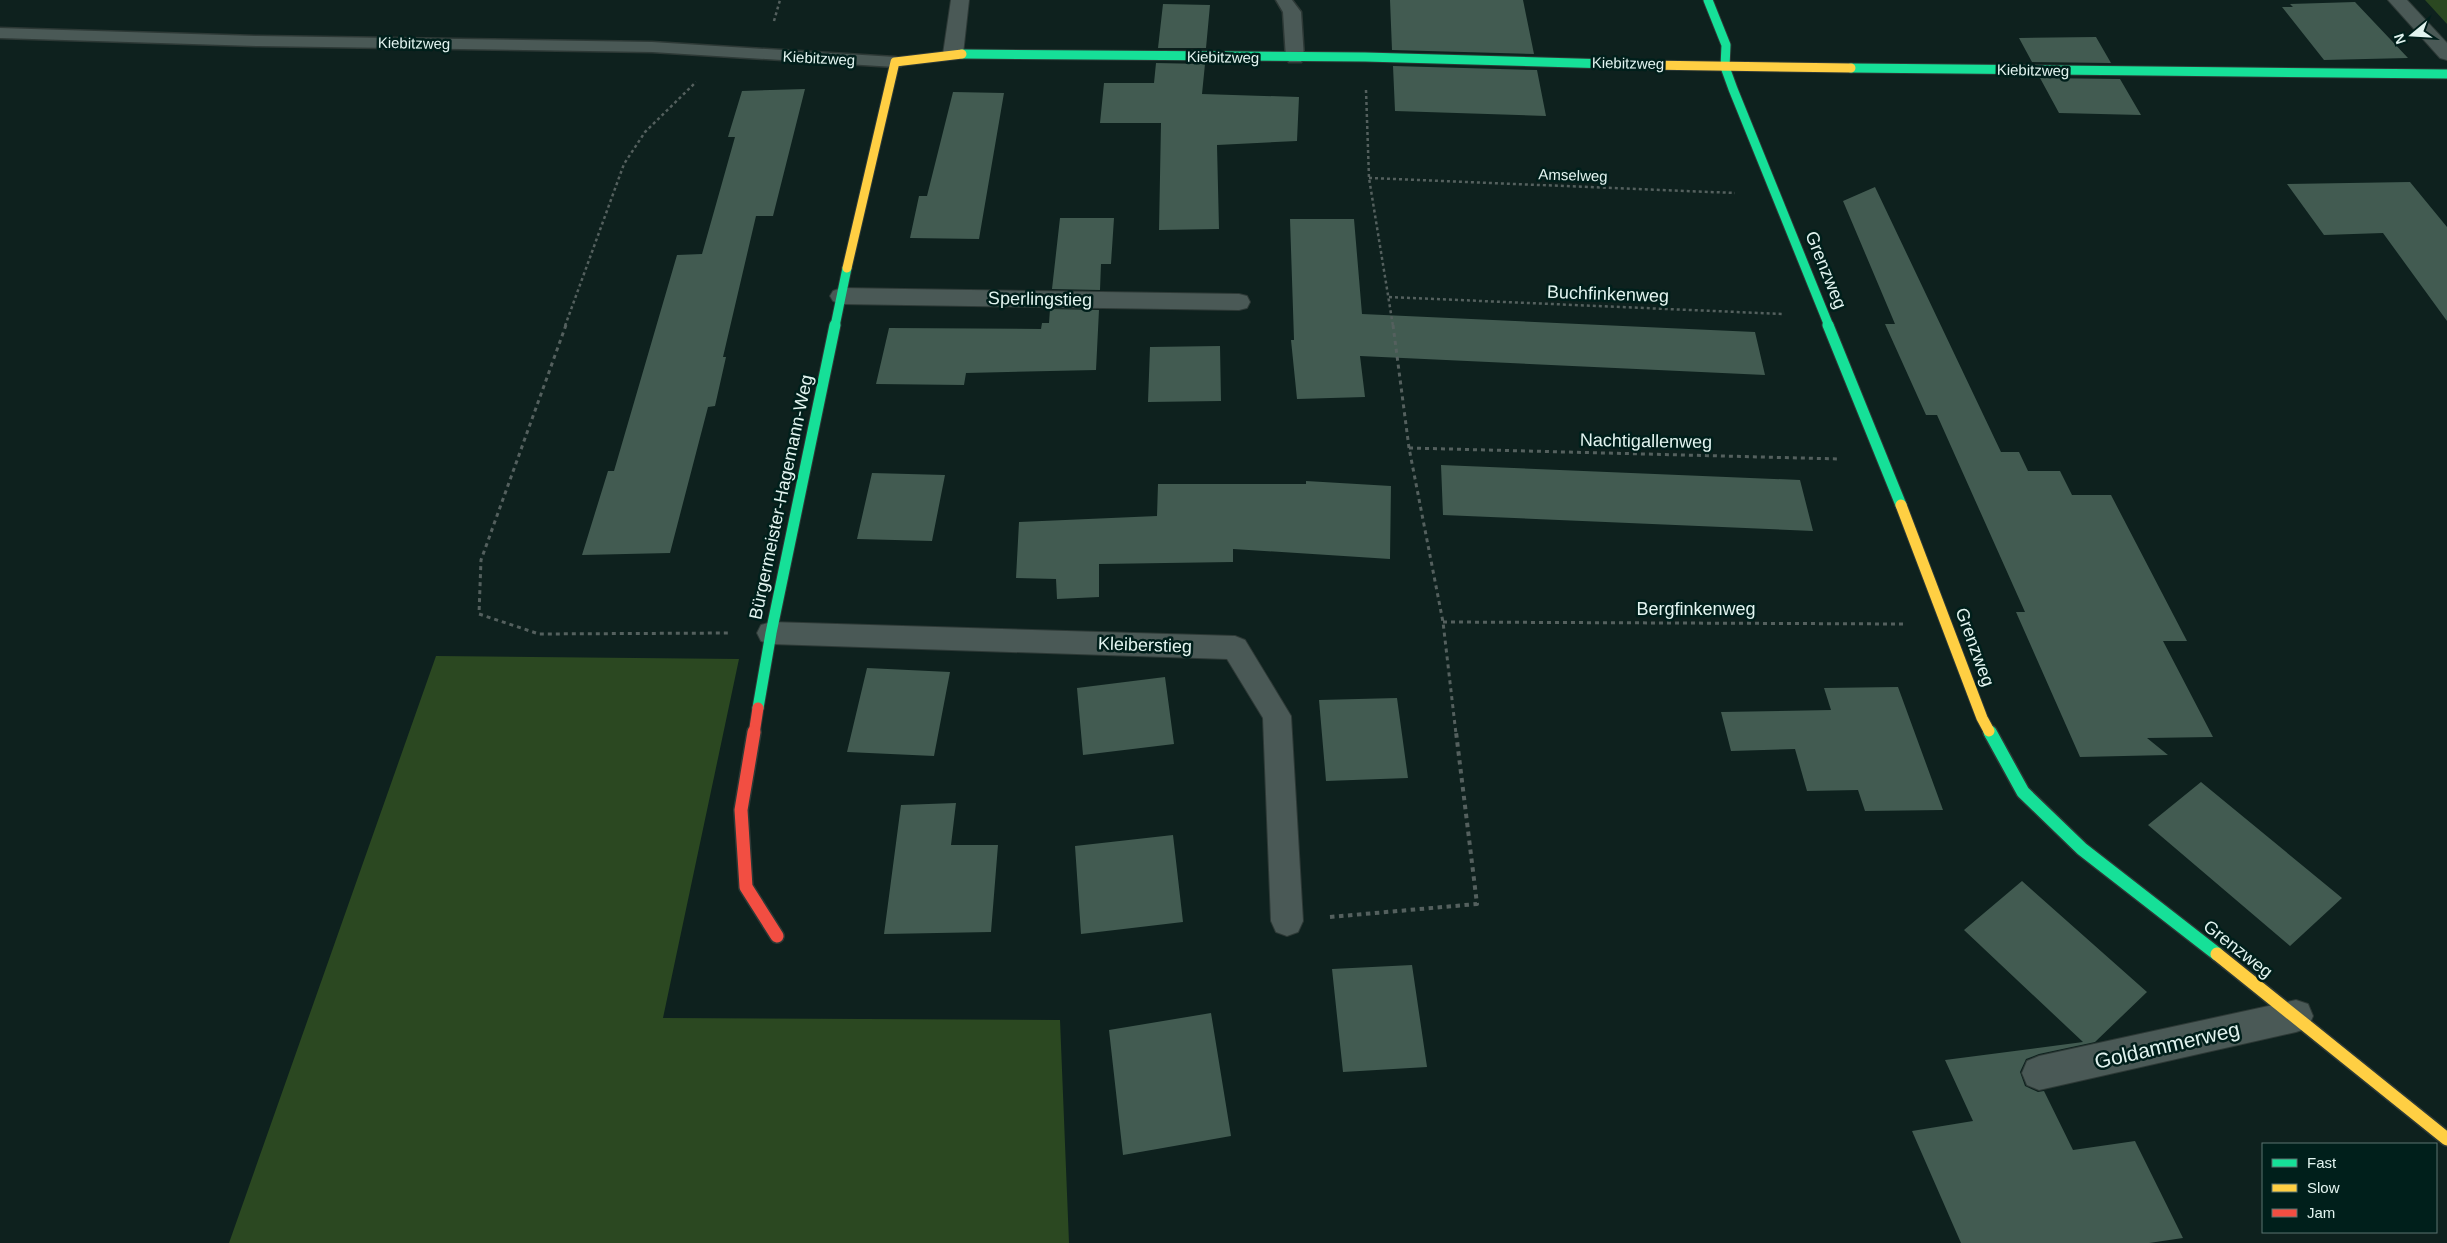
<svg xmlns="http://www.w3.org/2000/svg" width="2447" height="1243" font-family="Arial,sans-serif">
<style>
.green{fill:#2b4821}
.building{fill:#425b51}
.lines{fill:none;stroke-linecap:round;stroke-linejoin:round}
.lane-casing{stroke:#2d3936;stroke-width:3}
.street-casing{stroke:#2d3936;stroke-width:2}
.fast-far2-casing{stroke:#2d3936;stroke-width:11}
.fast-far1-casing{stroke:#2d3936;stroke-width:13}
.fast-casing{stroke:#2d3936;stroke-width:16}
.slow-far2-casing{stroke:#2d3936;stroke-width:11}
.slow-far1-casing{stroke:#2d3936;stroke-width:13}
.slow-casing{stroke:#2d3936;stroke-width:16}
.jam-far1-casing{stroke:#2d3936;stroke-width:13}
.jam-casing{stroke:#2d3936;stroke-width:16}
.path-far2{stroke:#54605e;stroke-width:2.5;stroke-dasharray:3 3;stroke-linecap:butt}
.path-far1{stroke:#54605e;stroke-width:3;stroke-dasharray:4 4;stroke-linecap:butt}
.path{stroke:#54605e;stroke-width:4;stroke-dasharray:4.5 4.5;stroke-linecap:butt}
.lane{fill:#4a5956;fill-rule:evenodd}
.street{fill:#4a5956;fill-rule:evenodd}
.fast-far2{stroke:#16e098;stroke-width:9}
.fast-far1{stroke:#16e098;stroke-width:11}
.fast{stroke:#16e098;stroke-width:13}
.slow-far2{stroke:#ffcf43;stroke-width:9}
.slow-far1{stroke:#ffcf43;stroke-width:11}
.slow{stroke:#ffcf43;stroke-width:13}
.jam-far1{stroke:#f24e42;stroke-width:11}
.jam{stroke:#f24e42;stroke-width:13}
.labels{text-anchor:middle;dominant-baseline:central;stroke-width:5;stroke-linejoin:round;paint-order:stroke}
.far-street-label{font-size:15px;fill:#e2f4f0;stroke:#001f1b}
.street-label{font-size:18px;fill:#e2f4f0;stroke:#001f1b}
.near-street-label{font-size:21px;fill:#e2f4f0;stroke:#001f1b}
</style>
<rect width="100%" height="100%" fill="#0e211e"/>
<path class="green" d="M2425,0H2447V24Z
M436,656L739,659L663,1018L1060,1020L1069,1243H229Z"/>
<path class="building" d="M1390,0H1523L1534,54L1392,50Z
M2355,2L2408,58L2324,60L2282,7H2293L2290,4Z
M1163,4L1210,5L1206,48H1158Z
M2096,37L2111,63L2032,62L2019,38Z
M1156,63L1205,64L1202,94L1299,97L1297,141L1217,145L1219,229L1159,230L1161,123H1100L1104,83H1154Z
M1393,66L1537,70L1546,116L1395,111Z
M2040,78L2120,79L2141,115L2059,113Z
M805,89L773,216H756L723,357H726L715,406L708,407L670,553L582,555L608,471H614L677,255L702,254L735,137H728L742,91Z
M953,92L1004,93L979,239L910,238L919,196H927Z
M2410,182L2447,227V321L2383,233L2324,235L2287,184Z
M1875,187L2001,452H2019L2028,471H2060L2072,495H2111L2187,641H2163L2213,737L2147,738L2168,755L2080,757L2016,612H2025L1937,415H1926L1885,324H1895L1843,201Z
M1060,218H1114L1111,264H1101L1100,290L1052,289Z
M1290,219H1354L1362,314L1755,332L1765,375L1360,356L1365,397L1297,399L1291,340H1294Z
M1050,309L1099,310L1096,370L966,373L964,385L876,384L889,328L1041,329L1042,323H1049Z
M1220,346L1221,401L1148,402L1150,347Z
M1441,465L1800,480L1813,531L1443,515Z
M872,473L945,475L932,541L857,539Z
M1306,481L1391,486L1390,559L1233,549V562L1099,564V597L1057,599L1056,579L1016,578L1019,522L1157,516L1158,484H1306Z
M867,668L950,672L934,756L847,752Z
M1165,677L1174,744L1083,755L1077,688Z
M1898,687L1943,810L1865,811L1858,790L1807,791L1795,749L1731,751L1721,712L1831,710L1824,688Z
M1397,698L1408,778L1326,781L1319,700Z
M2201,782L2342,898L2290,946L2148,825Z
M956,803L951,845H998L991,932L884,934L901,805Z
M1173,835L1183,922L1081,934L1075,846Z
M2022,881L2147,992L2095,1042L2039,1054L2026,1059L2020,1072L2025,1086L2038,1092L2044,1091L2073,1150L2135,1141L2183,1238L2149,1243H1961L1912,1131L1973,1121L1945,1060L2083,1042L1964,930Z
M1412,965L1427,1067L1343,1072L1332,969Z
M1211,1013L1231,1136L1123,1155L1109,1030Z"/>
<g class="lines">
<defs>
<path id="lane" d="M1276,0H1292L1301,12L1304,58L1301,62H1289L1286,58L1283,12Z
M0,28L258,36L652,42L895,57L901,58L904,62L901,66L895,67L652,52L258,46L0,38Z"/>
<path id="street" d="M951,0H969L963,54L960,58H946L943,54Z
M2388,0H2407L2447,43V60L2440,58Z
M841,288L1239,294L1247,296L1250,302L1247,308L1239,310L841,304L833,301L830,296L833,291Z
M771,622L1235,636L1245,640L1291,716L1303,921L1298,932L1287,936L1276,932L1271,921L1263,718L1227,659L771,644L761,641L757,633L761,625Z
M2296,1000L2308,1004L2313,1016L2308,1028L2296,1032L2039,1090L2027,1085L2022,1073L2027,1061L2039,1056Z"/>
<path id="fast-far2" d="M1708,0L1726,45L1725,67L1733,89L1829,326
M962,54L1365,57L1645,65
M1851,68L2447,74
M835,326L847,268"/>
<path id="fast-far1" d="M1828,325L1901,505
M758,708L771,633L835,325
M1989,731L1990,734"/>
<path id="fast" d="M1990,732L2023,792L2082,849L2217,954"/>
<path id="slow-far2" d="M1645,65L1851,68
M847,268L895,62L962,54"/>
<path id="slow-far1" d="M1901,505L1982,718L1989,731"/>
<path id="slow" d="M2217,954L2447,1139"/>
<path id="jam-far1" d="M754,734L758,708"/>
<path id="jam" d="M754,732L741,810L746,887L777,936"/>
</defs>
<use href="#lane" class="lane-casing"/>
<use href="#street" class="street-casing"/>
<use href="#fast-far2" class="fast-far2-casing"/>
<use href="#fast-far1" class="fast-far1-casing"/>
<use href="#fast" class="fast-casing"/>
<use href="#slow-far2" class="slow-far2-casing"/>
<use href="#slow-far1" class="slow-far1-casing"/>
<use href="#slow" class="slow-casing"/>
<use href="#jam-far1" class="jam-far1-casing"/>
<use href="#jam" class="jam-casing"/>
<path class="path-far2" d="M774,21L780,0
M1366,90L1369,178L1393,326
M1369,178L1735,193
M1389,297L1783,314
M565,326L624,164L645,132L696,82"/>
<path class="path-far1" d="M566,325L481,560L479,614L539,634L730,633
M1393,325L1409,448L1443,622L1456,734
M1409,448L1840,459
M1443,622L1903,624"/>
<path class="path" d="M1330,917L1477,904L1456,732"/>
<use href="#lane" class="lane"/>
<use href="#street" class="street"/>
<use href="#fast-far2" class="fast-far2"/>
<use href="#fast-far1" class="fast-far1"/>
<use href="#fast" class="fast"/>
<use href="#slow-far2" class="slow-far2"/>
<use href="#slow-far1" class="slow-far1"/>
<use href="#slow" class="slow"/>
<use href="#jam-far1" class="jam-far1"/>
<use href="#jam" class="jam"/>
</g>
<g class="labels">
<g class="far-street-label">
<text transform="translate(414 43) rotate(1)">Kiebitzweg</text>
<text transform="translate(1223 57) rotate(1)">Kiebitzweg</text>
<text transform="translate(819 58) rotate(3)">Kiebitzweg</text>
<text transform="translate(1628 63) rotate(1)">Kiebitzweg</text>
<text transform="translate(2033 70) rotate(1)">Kiebitzweg</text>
<text transform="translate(1573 175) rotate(2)">Amselweg</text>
</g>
<g class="street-label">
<text transform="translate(1826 270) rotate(68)">Grenzweg</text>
<text transform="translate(1608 294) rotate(2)">Buchfinkenweg</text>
<text transform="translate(1040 299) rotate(1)">Sperlingstieg</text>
<text transform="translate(1646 441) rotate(1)">Nachtigallenweg</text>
<text transform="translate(781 497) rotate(-78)">Bürgermeister-Hagemann-Weg</text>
<text x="1696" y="609">Bergfinkenweg</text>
<text transform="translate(1145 645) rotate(2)">Kleiberstieg</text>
<text transform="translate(1975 647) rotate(70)">Grenzweg</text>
<text transform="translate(2238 949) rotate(38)">Grenzweg</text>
</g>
<g class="near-street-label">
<text transform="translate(2167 1045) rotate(-13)">Goldammerweg</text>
</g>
</g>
<rect x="2262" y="1143" width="175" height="90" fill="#001f1b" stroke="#5a7470"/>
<rect x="2272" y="1159" width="25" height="8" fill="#16e098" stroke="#5a7470"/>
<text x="2307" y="1168" font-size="15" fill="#e2f4f0">Fast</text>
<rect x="2272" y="1184" width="25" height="8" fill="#ffcf43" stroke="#5a7470"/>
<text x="2307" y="1193" font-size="15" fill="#e2f4f0">Slow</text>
<rect x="2272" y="1209" width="25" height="8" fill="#f24e42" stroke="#5a7470"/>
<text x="2307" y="1218" font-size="15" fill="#e2f4f0">Jam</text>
<g transform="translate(2412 35) rotate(252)" stroke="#001f1b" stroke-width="4" paint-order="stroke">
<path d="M0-4L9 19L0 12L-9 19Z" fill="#e2f4f0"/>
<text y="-8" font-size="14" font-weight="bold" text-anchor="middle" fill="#e2f4f0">N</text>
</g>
</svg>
